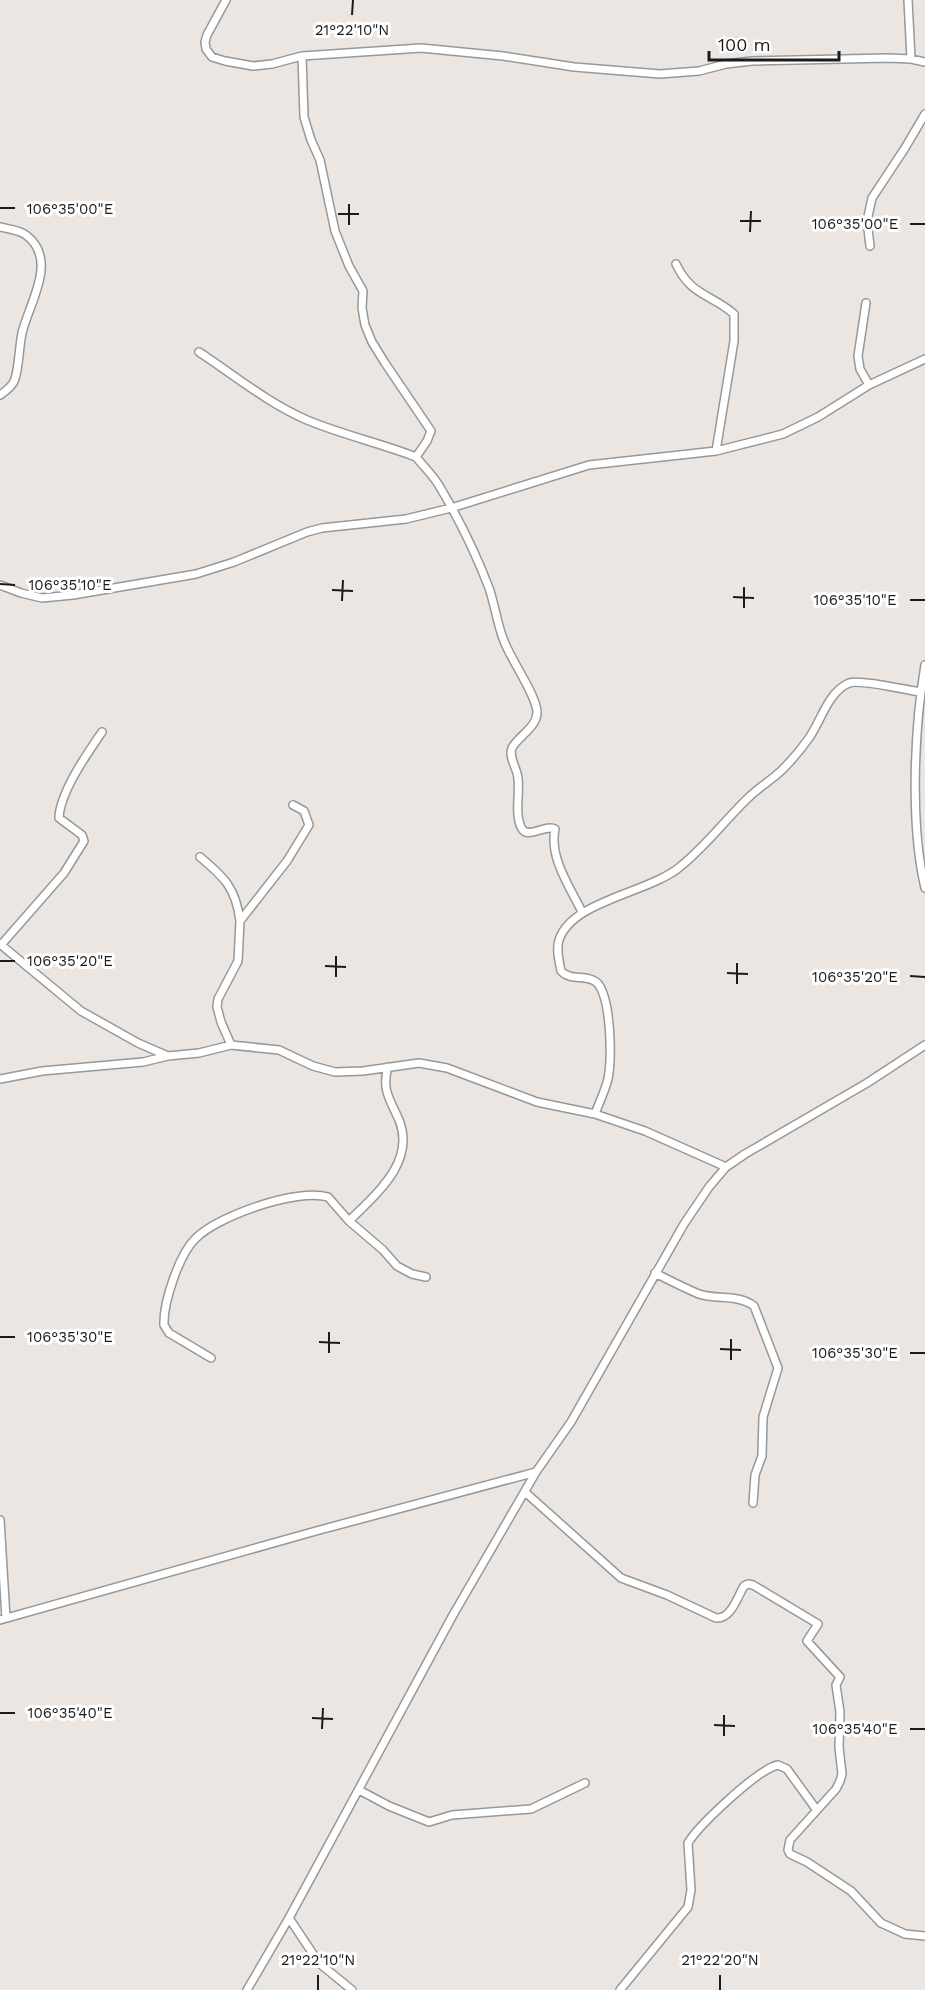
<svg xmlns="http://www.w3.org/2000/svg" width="925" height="1990" font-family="'Work Sans',sans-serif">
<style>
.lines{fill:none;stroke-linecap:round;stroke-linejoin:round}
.street-casing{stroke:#989898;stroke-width:10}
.street{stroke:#fff;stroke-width:7}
.ticks{fill:none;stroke:#1b1b1b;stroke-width:2}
.ticks-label{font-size:15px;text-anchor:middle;fill:#1b1b1b;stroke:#fff;stroke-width:6;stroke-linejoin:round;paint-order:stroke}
</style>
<rect width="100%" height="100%" fill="#ebe6e1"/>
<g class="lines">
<defs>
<path id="street" d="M226,0L207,35L205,42L206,49L212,57L225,61L253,66L272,64L302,56L421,48L503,56L574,67L660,74L699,71L726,64L752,61L888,58L911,59L925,62
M908,0L911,59
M302,56L304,117L311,140L320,160L335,231L349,266L363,291L362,308L365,325L372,342L385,363L431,431L427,441L416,457C424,467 435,477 441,489C460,521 476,554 489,588C495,605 497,624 504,641C511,660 535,693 537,711C538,727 518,736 512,748C508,758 518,769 518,779C520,794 514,815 522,829C528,839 546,824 555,829C549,858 570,887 582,912
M0,227C9,229 19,230 26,235C59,260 29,303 22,333C19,348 19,366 15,379C13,386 6,391 0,395
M870,246L867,221L872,198L905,148L925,114
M676,264C691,296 711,294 734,314V341L716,451
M866,303L858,356L860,369L869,385
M199,352C234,375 268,403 307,420C343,435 380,443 416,457
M0,585L21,593L42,598L73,595L196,574L234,562L307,532L322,528L406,519L451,508L589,465L716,451L783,434L818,417L869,385L925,359
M925,665C914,730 910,824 925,888
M200,857C224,877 236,888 240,921
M0,944L81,1011L138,1043L168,1056
M1,945L64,873L84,841L82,835L59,818C60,792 87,754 102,732
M231,1045L221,1022L217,1007L218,999L238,961L240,921L287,861L309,825L304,811L293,805
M388,1067C381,1090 391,1101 399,1120C416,1162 376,1194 349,1221L383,1250L397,1266L412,1274L426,1277
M0,1079L42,1071L143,1062L168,1056L199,1053L231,1045L279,1050L313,1066L335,1072L363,1071L419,1063L447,1068L537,1102L595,1114L645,1131L726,1167
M595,1114C599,1103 605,1091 608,1079C612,1058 611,1003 599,985C590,973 571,982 561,971C559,961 556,949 559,940C572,900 650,893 681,866C706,846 725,820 748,798C759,787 772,780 783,769C792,760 802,748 809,738C821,721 828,692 849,683C859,679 907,690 920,692
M655,1273C669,1280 684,1288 699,1294C717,1300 738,1294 754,1306L778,1368L763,1417L762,1456L755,1475L753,1503
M211,1358L169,1333L164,1325C163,1303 179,1255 195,1239C217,1216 297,1188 328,1197L349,1221
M525,1492L621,1578L667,1595L716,1618C731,1619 737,1598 744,1586L748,1584L753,1585L818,1624L807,1641L840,1677L836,1685L840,1712L839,1747L842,1774L840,1781L836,1789L790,1840L788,1850L790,1854L807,1862L851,1891L881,1923L905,1934L925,1936
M0,1520L6,1618
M0,1620L316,1531L536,1472
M359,1790L389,1806L429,1822L452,1815L531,1809L585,1783
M289,1918L319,1963L352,1990
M247,1990L289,1918L453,1615L536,1472L571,1422L684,1224L709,1187L726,1167L745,1154L867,1083L925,1045
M620,1990L688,1907L691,1890L688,1843C699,1825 758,1769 778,1765L787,1769L816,1809"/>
</defs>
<use href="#street" class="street-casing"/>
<use href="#street" class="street"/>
</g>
<path class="ticks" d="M352,15L353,0M0,208H15M338,214H359M740,221H761M910,224H925M349,225V204M750,232L751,211M0,584L15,585M332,590L353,591M733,597L754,598M910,600H925M342,601L343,580M744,608V587M0,961H15M325,966L346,967M727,973L748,974M910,976L925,977M336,977V956M737,984V963M0,1337H15M319,1342L340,1343M720,1349L741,1350M329,1353V1332M910,1353H925M731,1360V1339M0,1713H15M312,1718L333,1719M714,1725L735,1726M322,1729L323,1708M910,1729H925M724,1736V1715M318,1990V1975M720,1990V1975"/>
<g class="ticks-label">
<text x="352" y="35">21°22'10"N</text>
<text x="70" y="214">106°35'00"E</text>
<text x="855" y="229">106°35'00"E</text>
<text x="70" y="590">106°35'10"E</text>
<text x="855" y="605">106°35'10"E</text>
<text x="70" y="966">106°35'20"E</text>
<text x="855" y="982">106°35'20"E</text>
<text x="70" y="1342">106°35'30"E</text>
<text x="855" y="1358">106°35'30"E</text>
<text x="70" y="1718">106°35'40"E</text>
<text x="855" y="1734">106°35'40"E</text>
<text x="318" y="1965">21°22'10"N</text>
<text x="720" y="1965">21°22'20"N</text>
</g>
<path d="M709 51v9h130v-9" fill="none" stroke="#1b1b1b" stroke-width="3"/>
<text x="718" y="51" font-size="18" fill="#1b1b1b" stroke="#ffffff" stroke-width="4.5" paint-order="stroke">100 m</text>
</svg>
